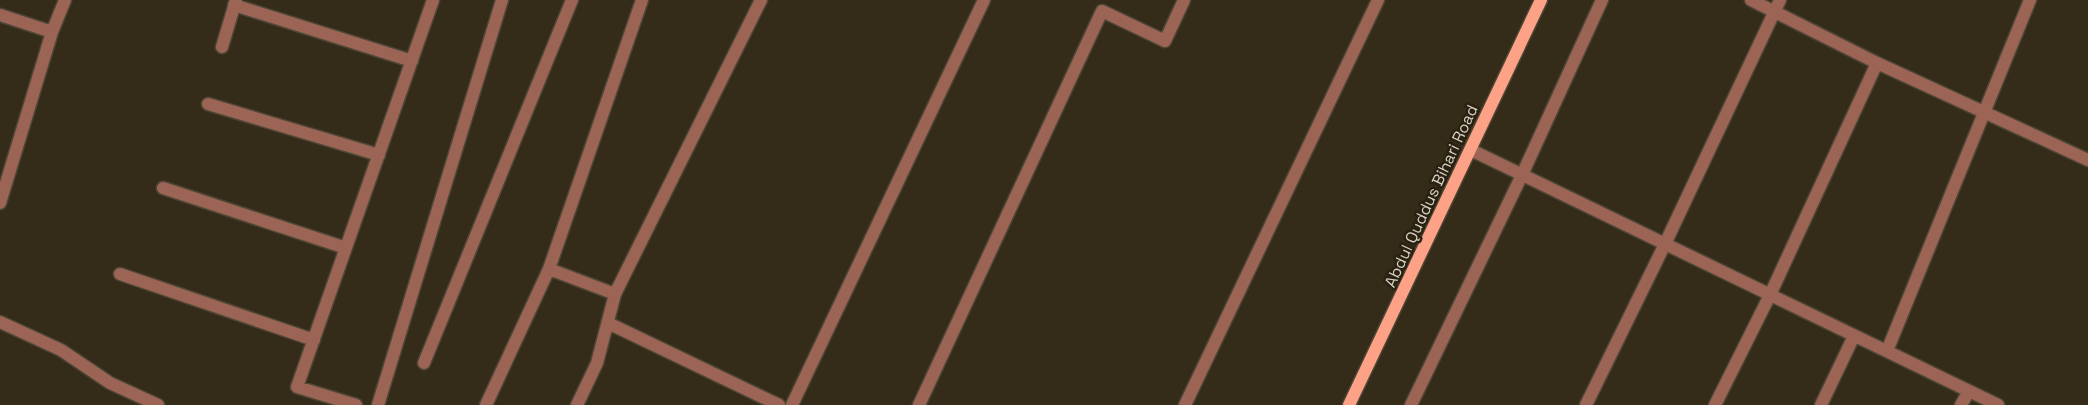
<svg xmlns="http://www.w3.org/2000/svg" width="2088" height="405" font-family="'Space Grotesk',sans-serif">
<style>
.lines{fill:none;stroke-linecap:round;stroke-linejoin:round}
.minor-casing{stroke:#4e4635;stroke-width:15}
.major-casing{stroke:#4e4635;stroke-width:15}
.minor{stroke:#9c6454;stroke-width:12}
.major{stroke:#fda287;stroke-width:12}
.labels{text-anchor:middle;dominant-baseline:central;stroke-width:5;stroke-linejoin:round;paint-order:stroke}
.street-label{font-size:16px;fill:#d7d1c6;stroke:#2a2110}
</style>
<rect width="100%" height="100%" fill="#342b19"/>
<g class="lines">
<defs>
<path id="minor" d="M1751,0L1877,63L2088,160
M234,5L412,61
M0,15L52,32
M222,47L236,0
M208,104L379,155
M1471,150L1998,405
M163,188L346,248
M0,203L52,32L65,0
M549,269L615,294
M120,274L314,340
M0,322L61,350L110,383L158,405
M608,323L779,405
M1887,351L2030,0
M424,363L572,0
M356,405L297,387L433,0
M378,405L502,0
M486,405L549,269L642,0
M577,405L597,363L615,294L761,0
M792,405L984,0
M919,405L1102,11L1165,41L1184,0
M1185,405L1378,0
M1411,405L1522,175L1602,0
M1586,405L1665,244L1780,0
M1715,405L1770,295L1877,63
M1821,405L1854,336
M1961,405L1969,391"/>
<path id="major" d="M1349,405L1541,0"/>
</defs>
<use href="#minor" class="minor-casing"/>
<use href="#major" class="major-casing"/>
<use href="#minor" class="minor"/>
<use href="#major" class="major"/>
</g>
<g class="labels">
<g class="street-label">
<text transform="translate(1431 196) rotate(-65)">Abdul Quddus Bihari Road</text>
</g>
</g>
</svg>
